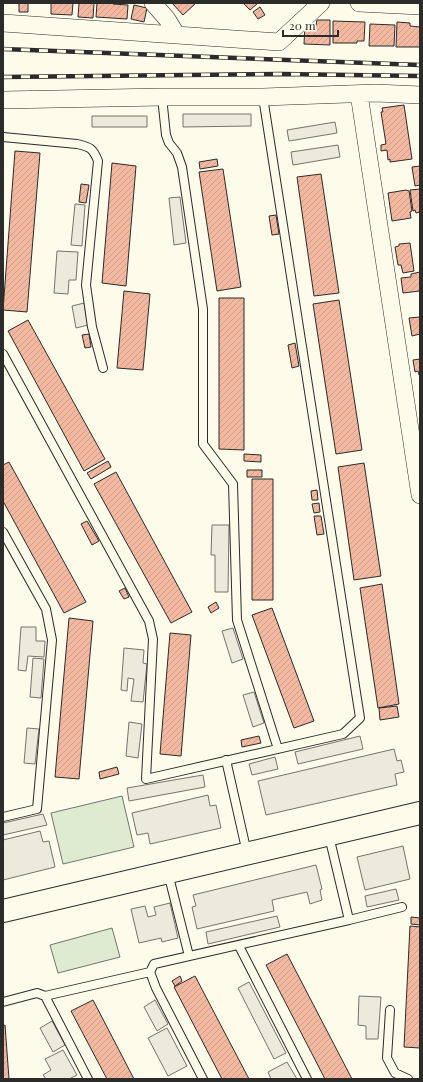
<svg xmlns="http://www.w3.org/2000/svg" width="423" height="1082" font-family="'Playfair Display',serif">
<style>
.park{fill:#deebd1;stroke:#74746e}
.parking{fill:#eceadb;stroke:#74746e}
.building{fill:url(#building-hatch);stroke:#2b2b2b}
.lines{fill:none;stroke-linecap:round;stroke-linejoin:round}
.lane-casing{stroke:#2b2b2b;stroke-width:10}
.street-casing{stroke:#2b2b2b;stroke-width:18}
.secondary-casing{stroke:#2b2b2b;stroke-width:24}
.lane{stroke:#fdfbea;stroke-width:8}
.street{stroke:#fdfbea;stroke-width:17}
.secondary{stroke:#fdfbea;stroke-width:22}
.rail-casing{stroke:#2b2b2b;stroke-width:4.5}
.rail{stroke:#fdfbea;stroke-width:3;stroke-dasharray:9;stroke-linecap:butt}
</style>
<defs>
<pattern id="building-hatch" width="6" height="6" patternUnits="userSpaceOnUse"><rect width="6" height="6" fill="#f2b8a0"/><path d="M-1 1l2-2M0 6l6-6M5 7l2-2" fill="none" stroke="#d09e8a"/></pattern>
</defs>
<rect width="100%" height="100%" fill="#fdfbea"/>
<path class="park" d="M122,796L134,847L63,864L51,813Z
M112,928L120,957L58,973L50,945Z"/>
<path class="parking" d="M183,114H251V126L183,127Z
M92,116H147V127H92Z
M335,122L337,133L289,141L287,130Z
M338,145L340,157L293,165L291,152Z
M180,197L186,243L174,245L169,198Z
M75,204L85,205L82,246L71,245Z
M57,251L78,252L76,280H69L68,294L54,293Z
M84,303L88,325L76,328L72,306Z
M212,525H229L228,592H215V555H211Z
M21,627H36V641H45L44,657L28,656L26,671L18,670Z
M233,628L243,659L232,663L222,631Z
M124,648L144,650L143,663L147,664L143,702L131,701L134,679L128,678L127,691L121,690Z
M33,658L44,659L41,698L30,697Z
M254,692L264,723L253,727L243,695Z
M129,722L142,724L138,758L126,756Z
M27,728L39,729L35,764L24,763Z
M360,736L363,749L298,764L295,752Z
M394,749L397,761L401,760L404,772L395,774L397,785L266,815L258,781Z
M275,757L278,769L252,775L249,764Z
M203,775L205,787L129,801L127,788Z
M208,795L210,806L216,805L221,828L150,844L148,833L137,835L132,813Z
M43,814L47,825L3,835V823Z
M40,831L43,842L49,841L55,867L3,880V840Z
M403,846L410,879L365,890L357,857Z
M316,865L322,889L320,890L322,900L310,904L307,892L272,900L274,911L197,929L192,907L196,906L193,895Z
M396,889L399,900L367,907L365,896Z
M170,903L178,938L162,942L161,938L139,943L131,909L145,906L148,917L156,915L154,907Z
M277,916L280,927L208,944L206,932Z
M249,982L286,1053L274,1059L238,988Z
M359,996L381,997L378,1039H366V1026L358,1025Z
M155,1000L168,1024L157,1031L144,1007Z
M52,1021L65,1045L53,1052L40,1028Z
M167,1028L187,1066L168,1076L148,1038Z
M63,1050L77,1075L69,1079H46L43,1075L51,1070L45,1059Z
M287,1062L297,1079H271L268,1072Z"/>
<path class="building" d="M19,3H28V12H19Z
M51,3H73L72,15L51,14Z
M79,3H94L93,18L78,17Z
M97,3H113V4L128,5L127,19L96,17Z
M172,3H196L183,15Z
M243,3H258L250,10Z
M134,5L147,8L144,22L131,19Z
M260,7L265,15L258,19L253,12Z
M317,20H330V45L304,44L305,25H316Z
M333,21L365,22L364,41H357V43H333Z
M397,22L410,23V26L420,27V47H396Z
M370,24L395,25L394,46H369Z
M404,105L412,159L390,162V159L388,160L387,150L381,151V145L386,144L381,112H383L382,108Z
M15,151L40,153L27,312L3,310Z
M217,159L218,166L200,169L199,162Z
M112,163L136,166L126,286L102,283Z
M420,166V185L415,186L412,167Z
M223,169L241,287L217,291L199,172Z
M321,174L339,293L314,296L297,177Z
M81,184L89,185L86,203L79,202Z
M420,189V212L416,213L415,210L413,211L410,190Z
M406,190L409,191L412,211L410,212L411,218L392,221L388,193Z
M276,215L279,234L272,235L269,216Z
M410,243L414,271L403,273L401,265H398L395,247L399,246V244Z
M420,272V291L403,293L401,278L411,277V274Z
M124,291L150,294L143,370L117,368Z
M219,298H244V450L219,449Z
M339,300L362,450L336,454L313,304Z
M420,317V334L412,336L409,318Z
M28,320L105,459L84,471L8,331Z
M89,334L91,347L85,348L82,335Z
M295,343L299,366L292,368L288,345Z
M420,359V375H419L418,371L415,372L413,360Z
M244,454L261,455V462L244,461Z
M108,461L111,467L91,479L87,473Z
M9,462L86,602L64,613L3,501V465Z
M364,463L381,576L354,580L338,467Z
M247,470H262V477H247Z
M116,472L192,612L171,623L94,484Z
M252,479H273V600H252Z
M317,490L318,500H312L311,491Z
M319,503L320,512L314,513L312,504Z
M314,516H321L324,534L317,535Z
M87,521L99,541L92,545L81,524Z
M382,584L399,704L378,708L360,588Z
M125,588L129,597L124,599L119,591Z
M216,602L219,608L211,613L208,607Z
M272,608L314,721L294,728L252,615Z
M69,618L93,621L79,779L55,777Z
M170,633L191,635L181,756L160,754Z
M397,706L399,717L380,720L379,708Z
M259,736L261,743L242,747L241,740Z
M117,767L119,774L100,779L99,772Z
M411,917L420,918V925L411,924Z
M410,926L420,927V1048L404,1047Z
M287,954L352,1079H325L266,965Z
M180,976L182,981L175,986L172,981Z
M195,976L249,1079H222L174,987Z
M93,1000L134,1079H107L71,1011Z
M5,1025L9,1079H3V1026Z"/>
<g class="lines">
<defs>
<path id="lane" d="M162,97L166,135L169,143L177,153L182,167L203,309V444L233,484L237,620L278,749
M3,137L77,144C90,147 93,148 98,161L86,285L92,327L103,368
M3,354L149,621L153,639L146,779L343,734L360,718L263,97
M3,532L46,609L52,640L37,809L3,817
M226,760L247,853
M329,836L349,920L402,907
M168,873L189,956
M239,946L307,1079
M45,996L150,972
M3,1002L37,993L45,996L88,1079
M390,1010L387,1058L395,1073L408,1079
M203,1079L156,988L150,972L154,964L349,920"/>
<path id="street" d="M153,3L167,19L176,34
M359,3L420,6
M3,23L279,42L321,3
M359,94L420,495
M3,100L162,97H263L376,93L420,95"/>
<path id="secondary" d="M3,911L420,813"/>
</defs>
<use href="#lane" class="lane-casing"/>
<use href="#street" class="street-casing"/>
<use href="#secondary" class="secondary-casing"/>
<use href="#lane" class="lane"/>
<use href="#street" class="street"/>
<use href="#secondary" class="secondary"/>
<defs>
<path id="rail" d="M3,49L420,65
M3,77L281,74L420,76"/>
</defs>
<use href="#rail" class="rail-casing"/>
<use href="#rail" class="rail"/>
</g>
<rect width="423" height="1082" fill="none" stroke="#2b2b2b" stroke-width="8"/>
<path d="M283 30v6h55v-6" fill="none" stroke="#2b2b2b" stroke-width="2"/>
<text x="289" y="30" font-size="12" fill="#2b2b2b" stroke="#fdfbea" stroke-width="3" paint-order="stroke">20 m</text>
</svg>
